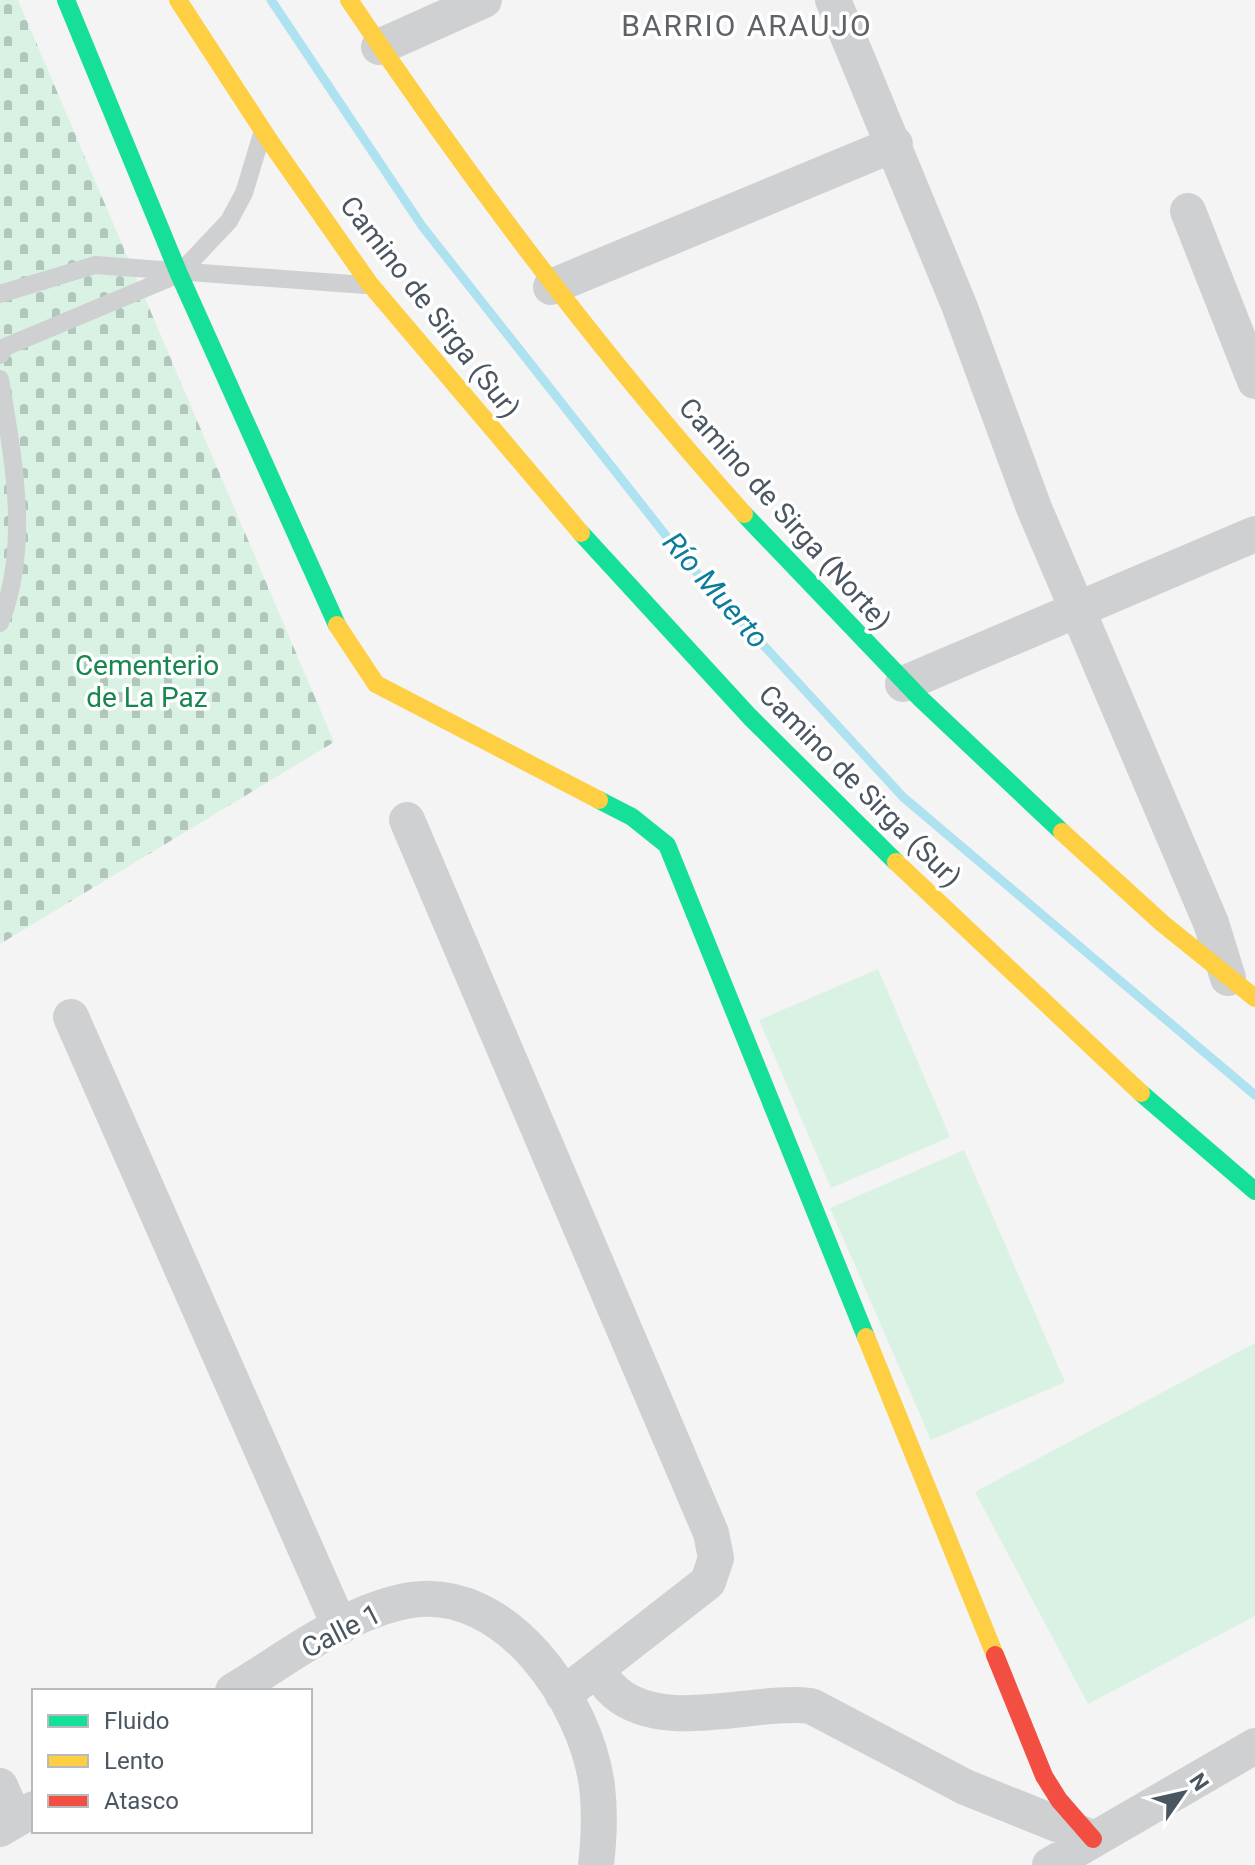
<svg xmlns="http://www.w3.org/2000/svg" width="1255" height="1865" font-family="Roboto,sans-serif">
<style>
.cemetery{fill:url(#cemetery-stones)}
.pitch{fill:#d9f2e3}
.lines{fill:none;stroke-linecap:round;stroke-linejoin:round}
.stream{stroke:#aee2f0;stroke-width:9}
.lane{stroke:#ced0d2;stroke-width:18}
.street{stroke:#ced0d2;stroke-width:36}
.fast{stroke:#16e098;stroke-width:18}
.slow{stroke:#ffcf43;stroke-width:18}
.jam{stroke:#f24e42;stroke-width:18}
.labels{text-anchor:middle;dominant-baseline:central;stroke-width:7;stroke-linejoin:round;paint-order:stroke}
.street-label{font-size:28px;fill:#4a5661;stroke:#fff}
.park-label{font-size:28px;fill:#17864f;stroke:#fff}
.neighbourhood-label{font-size:30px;letter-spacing:2px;fill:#5f6368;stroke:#fff}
.water-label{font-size:30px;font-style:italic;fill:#0c7c9b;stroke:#fff}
</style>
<defs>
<pattern id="cemetery-stones" width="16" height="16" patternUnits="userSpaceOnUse" patternTransform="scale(2)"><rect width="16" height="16" fill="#d9f2e3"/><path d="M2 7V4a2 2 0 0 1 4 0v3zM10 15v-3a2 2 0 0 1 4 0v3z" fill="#b2c7bb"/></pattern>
</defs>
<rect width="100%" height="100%" fill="#f4f4f4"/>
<path class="cemetery" d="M0,0H18L334,742L0,944Z"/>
<path class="pitch" d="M878,969L950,1137L831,1188L759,1020Z
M964,1150L1065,1382L931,1440L830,1208Z
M1255,1343V1616L1088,1704L975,1492Z"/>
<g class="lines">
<path class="stream" d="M271,0L422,226L686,561L903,797L1255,1095"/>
<path class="lane" d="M0,294L95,265L365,285
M0,355L5,347L179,274L229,221L244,193L261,137
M0,379C13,458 31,546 0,623"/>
<path class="street" d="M833,0L959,305L1034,508L1211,923L1228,978
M379,47L484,0
M1188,211L1255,381
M551,287L895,144
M903,684L1255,534
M407,820L711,1533L716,1558L708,1582L563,1695
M71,1017L340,1627
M595,1670C602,1678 609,1687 616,1693C665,1734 754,1699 811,1706L965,1787L1092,1838
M233,1691C288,1658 346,1611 411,1600C507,1585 586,1702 597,1786C600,1811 599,1839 596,1865
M0,1786L15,1820
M0,1829L34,1809
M1050,1865L1255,1746"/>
<path class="fast" d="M66,0L179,274L337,625
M744,514L921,699L1062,832
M581,533L750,717L896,862
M599,800L632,817L667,845L866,1337
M1141,1093L1255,1191"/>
<path class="slow" d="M178,0L271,143L369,283L581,533
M349,0C470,180 599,352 744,514
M337,625L376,684L599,800
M1062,832L1162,923L1255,998
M896,862L1141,1093
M866,1337L995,1655"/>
<path class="jam" d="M995,1655L1044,1776L1059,1800L1093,1839"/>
</g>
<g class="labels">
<g class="street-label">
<text transform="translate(430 307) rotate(52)">Camino de Sirga (Sur)</text>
<text transform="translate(785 514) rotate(48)">Camino de Sirga (Norte)</text>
<text transform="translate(860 786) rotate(45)">Camino de Sirga (Sur)</text>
<text transform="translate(341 1631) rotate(-27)">Calle 1</text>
</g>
<g class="park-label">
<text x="147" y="665">Cementerio<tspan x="147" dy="32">de La Paz</tspan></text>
</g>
<g class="neighbourhood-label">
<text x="747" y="25">BARRIO ARAUJO</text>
</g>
<g class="water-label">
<text transform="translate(716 590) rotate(49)">Río Muerto</text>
</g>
</g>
<rect x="32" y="1689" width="280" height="144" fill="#ffffff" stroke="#b7bbc0" stroke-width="2"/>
<rect x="48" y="1715" width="40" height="12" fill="#16e098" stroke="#b7bbc0" stroke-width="2"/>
<text x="104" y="1729" font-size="24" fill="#4a5661">Fluido</text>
<rect x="48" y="1755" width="40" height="12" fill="#ffcf43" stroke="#b7bbc0" stroke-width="2"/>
<text x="104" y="1769" font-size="24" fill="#4a5661">Lento</text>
<rect x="48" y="1795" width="40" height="12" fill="#f24e42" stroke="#b7bbc0" stroke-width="2"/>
<text x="104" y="1809" font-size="24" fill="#4a5661">Atasco</text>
<g transform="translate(1183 1793) rotate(56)" stroke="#ffffff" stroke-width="6" paint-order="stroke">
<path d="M0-6L14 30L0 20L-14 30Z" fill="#4a5661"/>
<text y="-12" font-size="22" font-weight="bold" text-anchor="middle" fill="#4a5661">N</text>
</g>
</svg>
